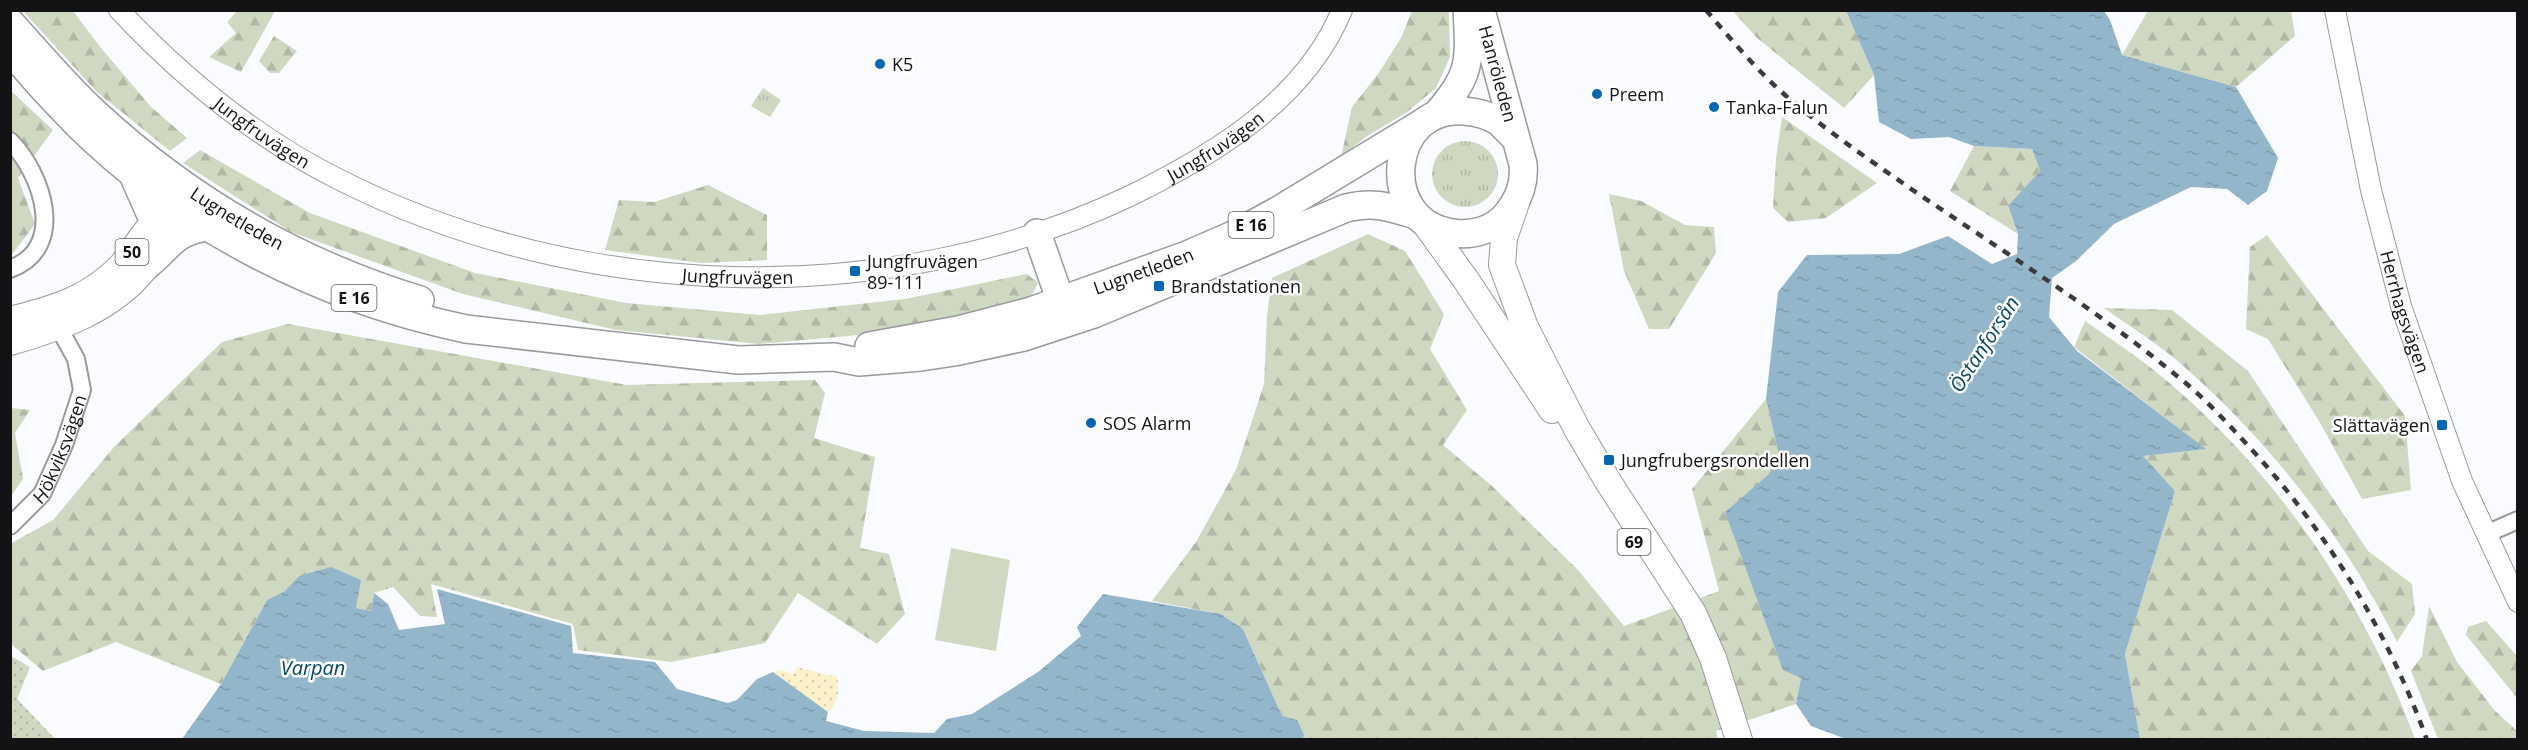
<svg xmlns="http://www.w3.org/2000/svg" width="2528" height="750" font-family="'Open Sans',sans-serif">
<style>
.grass{fill:url(#grass-tufts)}
.forest{fill:url(#forest-firs)}
.sand{fill:url(#sand-dots)}
.garden{fill:url(#garden-dots)}
.pitch{fill:#cfd8c1}
.water{fill:url(#water-ripples)}
.lines{fill:none;stroke-linecap:round;stroke-linejoin:round}
.minor-casing{stroke:#99999e;stroke-width:20}
.tertiary-casing{stroke:#99999e;stroke-width:22}
.primary-casing{stroke:#99999e;stroke-width:28}
.trunk-casing{stroke:#99999e;stroke-width:30}
.minor{stroke:#fff;stroke-width:16}
.tertiary{stroke:#fff;stroke-width:20}
.primary{stroke:#fff;stroke-width:26}
.trunk{stroke:#fff;stroke-width:27}
.rail{stroke:#3b3b3d;stroke-width:4.5;stroke-dasharray:8 8;stroke-linecap:butt}
.poi-dot{fill:#0366b2;stroke:#fff;stroke-width:2}
.labels{text-anchor:middle;dominant-baseline:central;stroke-width:5;stroke-linejoin:round;paint-order:stroke}
.shield{fill:#fff;stroke:#5a5a5b;stroke-width:1.5}
.shield-label{font-size:16px;font-weight:bold;fill:#131315}
.poi-label{font-size:18px;fill:#131315;stroke:#fff;text-anchor:start}
.street-label{font-size:18px;fill:#131315;stroke:#fff}
.water-label{font-size:20px;font-style:italic;fill:#034763;stroke:#fff}
</style>
<defs>
<pattern id="grass-tufts" width="24" height="20" patternUnits="userSpaceOnUse" patternTransform="scale(1.5)"><rect width="24" height="20" fill="#cfd8c1"/><path d="M3 7l-1-3M5 7V3M7 7l1-3M15 17l-1-3M17 17v-4M19 17l1-3" fill="none" stroke="#b1b8a5"/></pattern>
<pattern id="forest-firs" width="22" height="20" patternUnits="userSpaceOnUse" patternTransform="scale(1.5)"><rect width="22" height="20" fill="#cfd8c1"/><path d="M5 1l3.5 6h-7zM16 11l3.5 6h-7z" fill="#b1b8a5"/></pattern>
<pattern id="sand-dots" width="8" height="8" patternUnits="userSpaceOnUse" patternTransform="scale(1.5)"><rect width="8" height="8" fill="#fbf2cc"/><path d="M2 2h.1M6 6h.1" fill="none" stroke="#d6cfae" stroke-width="1.8" stroke-linecap="round"/></pattern>
<pattern id="garden-dots" width="8" height="8" patternUnits="userSpaceOnUse" patternTransform="scale(1.5)"><rect width="8" height="8" fill="#cfd8c1"/><path d="M2 2h.1M6 6h.1" fill="none" stroke="#b1b8a5" stroke-width="1.8" stroke-linecap="round"/></pattern>
<pattern id="water-ripples" width="26" height="14" patternUnits="userSpaceOnUse" patternTransform="scale(1.5)"><rect width="26" height="14" fill="#94b6ca"/><path d="M2 4q2-2 4 0t4 0M15 11q2-2 4 0t4 0" fill="none" stroke="#7f9cad"/></pattern>
</defs>
<rect width="100%" height="100%" fill="#fafbff"/>
<path class="grass" d="M763,88L781,100L770,117L751,106Z
M1432 174a33 33 0 1 1 66 0a33 33 0 1 1-66 0Z"/>
<path class="forest" d="M23,11H73L101,48L151,107L187,138L170,151L97,92Z
M237,11H275L241,72L209,57L236,33L227,22Z
M1412,11H1449L1450,57L1436,88L1406,113L1367,136L1341,157L1352,107L1378,74L1401,38Z
M1733,11H1846L1874,75L1844,108L1757,38Z
M2148,11H2291L2295,36L2236,87L2122,55Z
M274,36L297,51L279,73H270L259,61Z
M10,90L53,130L18,178L35,224L11,256Z
M1782,117L1877,183L1826,218L1788,222L1773,208L1776,159Z
M1974,146L2032,149L2040,171L2008,207L2018,234L1950,191Z
M200,150L310,213L475,273L626,303L760,315L905,299L1027,274L1038,283L1031,297L913,330L759,344L616,330L463,294L291,232L183,163Z
M708,185L767,215V260L701,263L605,250L619,200L654,202Z
M1609,194L1641,201L1685,225L1714,227L1716,253L1669,329H1649L1624,271Z
M1368,234L1405,251L1444,314L1430,349L1467,410L1443,445L1492,486L1578,570L1624,626L1719,591L1692,489L1766,399L1781,464L1801,678L1796,704L1716,731L1718,739H1303L1304,735L1282,716L1243,629L1221,614L1152,601L1196,542L1236,470L1264,384L1267,316L1272,278Z
M2267,235L2405,416L2411,490L2362,499L2319,421L2268,339L2246,329L2250,247Z
M2104,308L2172,310L2248,371L2368,551L2412,584L2415,614L2397,642C2345,539 2275,448 2189,371C2163,347 2132,328 2104,308Z
M2085,321C2115,342 2146,362 2173,386C2282,480 2366,605 2415,739H2140L2125,654L2175,491L2142,456L2205,449L2074,347Z
M288,324L627,385L815,380L825,393L814,438L875,457L860,548L889,554L905,614L877,644L798,593L765,643L671,662L578,650L573,624L431,584L437,617L420,616L393,587L374,593L371,611L356,608L299,576L285,591L267,600L221,684L116,642L43,671L11,644L10,544L53,520L114,447L222,342Z
M11,408L30,410L15,433L23,479L11,496Z
M2429,606L2457,662L2495,711L2517,731V739H2438L2411,671L2422,656Z
M2486,621L2517,656V698L2466,635L2468,627Z"/>
<path class="sand" d="M797,667L837,677C839,689 839,704 828,712L773,672L782,670L793,674Z"/>
<path class="garden" d="M11,656L30,667L17,699L55,739H11Z"/>
<path class="pitch" d="M951,548L1010,560L996,651L935,640Z"/>
<path class="water" d="M1846,11H2104L2110,20L2122,55L2236,87L2278,158L2267,191L2248,205L2227,189L2191,187L2114,224L2076,261L2052,278L2049,317L2077,351L2206,449L2143,456L2175,491L2125,654L2140,739H1846L1811,726L1796,704L1801,678L1783,670L1725,512L1781,464L1766,399L1778,292L1807,255L1899,254L1948,236L1992,264L2017,254L2018,234L2008,206L2040,171L2032,149L1974,146L1949,137L1911,139L1879,122L1874,75Z
M331,567L361,580L356,608L371,611L374,593L388,604L399,630L445,624L437,589L571,626L573,653L655,662L677,689L728,703L737,700L757,679L773,672L828,712L826,721L864,731L934,733L947,719L972,714L1038,672L1081,636L1077,627L1103,594L1221,614L1243,629L1282,716L1297,720L1304,735L1303,740L182,739L221,684L267,600L285,591L299,576Z"/>
<g class="lines">
<defs>
<g id="minor">
<path d="M10,141C42,173 68,248 10,269"/>
<path id="s1" d="M10,526L42,494L64,445L82,390L76,359L59,328"/>
<path d="M2486,534L2518,520"/>
</g>
<g id="tertiary">
<path id="s2" d="M119,10C182,77 256,138 338,179C580,302 887,312 1132,195C1215,154 1305,100 1342,10"/>
<path id="s3" d="M2335,10L2371,190L2401,306L2462,481L2518,602"/>
</g>
<path id="primary" d="M1516,203L1504,238L1502,265L1525,327L1577,429L1609,483L1693,613L1713,658L1739,740
M1424,222L1466,280L1552,410
M10,320C54,309 90,299 122,265C134,251 142,233 156,221
M10,342C59,328 112,310 145,268C158,250 167,228 176,207"/>
<g id="trunk">
<path id="s4" d="M1481,10L1523,164C1525,184 1519,199 1507,214C1494,230 1472,236 1453,233C1375,222 1389,104 1464,111C1476,112 1489,115 1499,122C1504,127 1510,133 1515,138"/>
<path id="s5" d="M10,22C38,53 64,84 94,112C188,199 298,263 420,300"/>
<path d="M10,49C30,76 54,100 77,124C185,230 319,298 466,329L738,360L834,357L859,362L921,357L954,352L1024,337L1094,314L1346,208C1374,201 1389,207 1416,215"/>
<path d="M1436,115C1471,74 1470,64 1467,10"/>
<path d="M135,179L154,222"/>
<path d="M1037,233L1067,319"/>
<path d="M146,266C172,246 171,233 207,227"/>
<path id="s6" d="M869,346L958,330L1031,311L1187,255L1233,235L1277,211L1427,120"/>
</g>
</defs>
<use href="#minor" class="minor-casing"/>
<use href="#tertiary" class="tertiary-casing"/>
<use href="#primary" class="primary-casing"/>
<use href="#trunk" class="trunk-casing"/>
<use href="#minor" class="minor"/>
<use href="#tertiary" class="tertiary"/>
<use href="#primary" class="primary"/>
<use href="#trunk" class="trunk"/>
<path class="rail" d="M1706,10C1733,42 1761,75 1793,102C1829,132 1868,159 1907,186C1997,248 2092,306 2177,376C2200,394 2221,416 2241,438C2323,525 2386,627 2427,740"/>
</g>
<g class="poi-dot">
<circle cx="880" cy="64" r="6"/>
<circle cx="1597" cy="94" r="6"/>
<circle cx="1714" cy="107" r="6"/>
<rect x="849" y="265" width="12" height="12" rx="3"/>
<rect x="1153" y="280" width="12" height="12" rx="3"/>
<circle cx="1091" cy="423" r="6"/>
<rect x="2436" y="419" width="12" height="12" rx="3"/>
<rect x="1603" y="454" width="12" height="12" rx="3"/>
</g>
<g class="labels">
<g class="shield">
<rect x="1228.5" y="212" width="45" height="26" rx="4.5"/>
<rect x="115.5" y="239" width="33" height="26" rx="4.5"/>
<rect x="331.5" y="285" width="45" height="26" rx="4.5"/>
<rect x="1617.5" y="529" width="33" height="26" rx="4.5"/>
</g>
<g class="shield-label">
<text x="1251" y="225">E 16</text>
<text x="132" y="252">50</text>
<text x="354" y="298">E 16</text>
<text x="1634" y="542">69</text>
</g>
<g class="poi-label">
<text x="892" y="64">K5</text>
<text x="1609" y="94">Preem</text>
<text x="1726" y="107">Tanka-Falun</text>
<text x="867" y="261">Jungfruvägen<tspan x="867" dy="21">89-111</tspan></text>
<text x="1171" y="286">Brandstationen</text>
<text x="1103" y="423">SOS Alarm</text>
<text x="2430" y="425" text-anchor="end">Slättavägen</text>
<text x="1621" y="460">Jungfrubergsrondellen</text>
</g>
<g class="street-label">
<text stroke="none"><textPath href="#s4" startOffset="66">Hanröleden</textPath></text>
<text stroke="none"><textPath href="#s2" startOffset="189">Jungfruvägen</textPath></text>
<text stroke="none"><textPath href="#s2" startOffset="1196">Jungfruvägen</textPath></text>
<text stroke="none"><textPath href="#s5" startOffset="302">Lugnetleden</textPath></text>
<text stroke="none"><textPath href="#s6" startOffset="285">Lugnetleden</textPath></text>
<text stroke="none"><textPath href="#s2" startOffset="693">Jungfruvägen</textPath></text>
<text stroke="none"><textPath href="#s3" startOffset="310">Herrhagsvägen</textPath></text>
<text stroke="none"><textPath href="#s1" startOffset="94">Hökviksvägen</textPath></text>
</g>
<g class="water-label">
<text transform="translate(1984 344) rotate(-57)">Östanforsån</text>
<text x="313" y="667">Varpan</text>
</g>
</g>
<rect width="2528" height="750" fill="none" stroke="#131315" stroke-width="24"/>
</svg>
